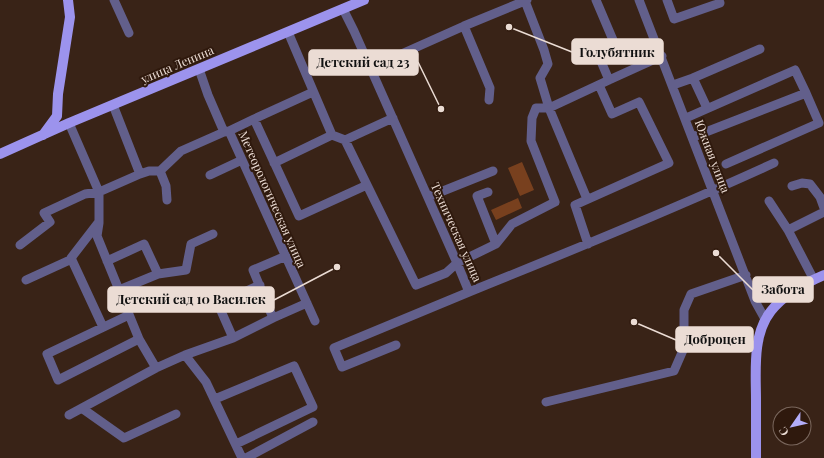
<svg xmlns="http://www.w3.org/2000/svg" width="824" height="458" font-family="'Playfair Display',serif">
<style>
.green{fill:#78401e}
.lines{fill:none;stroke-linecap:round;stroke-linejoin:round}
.minor{stroke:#625f8b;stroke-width:9}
.major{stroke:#9c93ed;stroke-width:10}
.labels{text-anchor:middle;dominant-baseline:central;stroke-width:4;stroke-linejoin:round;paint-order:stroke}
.street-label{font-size:12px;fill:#ebdcd4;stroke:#2f190d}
.leader{fill:none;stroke:#ebdcd4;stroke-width:1.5}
.callout-dot{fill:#ebdcd4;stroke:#2f190d;stroke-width:1.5}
.callout{fill:#ebdcd4;stroke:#ebdcd4;stroke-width:1.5}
.callout-label{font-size:13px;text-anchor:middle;font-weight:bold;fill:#111}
</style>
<rect width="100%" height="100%" fill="#392317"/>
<path class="green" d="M522,162L534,190L520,196L508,168Z
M518,198L522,208L496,220L491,210Z"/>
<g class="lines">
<path class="minor" d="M114,0L129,33
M596,0L613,40L597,52L609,80L662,56
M639,0L755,301L765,319
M667,0L674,19L720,3L719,0
M525,1L544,50L548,64L540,78L549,108L587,199
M343,9L354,31L457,263L469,292C571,251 674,209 774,163
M464,26L490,88L489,100
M288,32L332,135L345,140
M370,68L464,26L527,0
M199,69L208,95L224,132L229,131L315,321
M693,78L760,49
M673,85L693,78L707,108
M313,92L254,119L299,216L367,185
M113,105L140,174L149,171H160L166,186L167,200
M393,118L345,140L416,285L446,273L457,263L496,244L512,224L555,202L531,141L532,118L536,108H549L609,80
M686,118L795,70L806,93
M69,123L99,192V223L97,236L139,339L156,368L185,355L206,382L242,458
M229,131L254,119
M693,137L806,93L819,123L726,164
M274,163L332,135
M160,171L181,151L224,132
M210,175L242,160
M792,186L802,183L810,184L820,197L824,208
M488,192L477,196L496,244
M428,197L493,171
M769,201L788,230L814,280
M98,223L71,258L103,327
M788,230L824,212
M588,244L575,205L669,163L639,102L612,114L599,85
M20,245L50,222L44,213L85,194L99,192L140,174
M107,261L144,244L158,274L119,290
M158,274L186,270L191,244L213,234
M26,280L72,259
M129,315L47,354L58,380L139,339
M273,318L307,303
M233,338L218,304L260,285
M396,345L342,367L334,348L469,292
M185,355L233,338L273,318L253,270L286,256
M215,399L294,366L313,407L236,444
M546,402L674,371L684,348V310L691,294L746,275
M83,409L124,438L176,414
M69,415L156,368
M246,458L313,422"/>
<path class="major" d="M43,135L57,116L58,94L70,17L68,0
M0,154L69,123L364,0
M756,458C756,439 756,419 756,400C756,371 752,335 771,311C784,294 805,283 824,275"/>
</g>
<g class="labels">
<g class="street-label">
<text transform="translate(177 64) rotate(-23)">улица Ленина</text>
<text transform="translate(713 156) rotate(69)">Южная улица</text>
<text transform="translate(273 199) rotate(66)">Метеорологическая улица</text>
<text transform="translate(457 232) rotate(66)">Техническая улица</text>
</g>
</g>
<path class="leader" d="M509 27L572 52M441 109L418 62M716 253L753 290M337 267L274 300M634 322L676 340"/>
<g class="callout-dot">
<circle cx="509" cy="27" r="4"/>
<circle cx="441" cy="109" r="4"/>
<circle cx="716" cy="253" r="4"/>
<circle cx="337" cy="267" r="4"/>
<circle cx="634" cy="322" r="4"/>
</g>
<g class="callout">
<rect x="572" y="39" width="91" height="25" rx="4"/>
<rect x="309" y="50" width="109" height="25" rx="4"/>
<rect x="753" y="277" width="60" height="25" rx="4"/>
<rect x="108" y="287" width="166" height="25" rx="4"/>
<rect x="676" y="327" width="77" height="25" rx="4"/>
</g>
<g class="callout-label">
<text x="617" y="57">Голубятник</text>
<text x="363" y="67">Детский сад 23</text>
<text x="783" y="294">Забота</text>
<text x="191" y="304">Детский сад 10 Василек</text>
<text x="715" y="344">Доброцен</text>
</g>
<g transform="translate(792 426) rotate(236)"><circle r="19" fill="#2f190d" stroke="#7a675d"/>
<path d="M0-3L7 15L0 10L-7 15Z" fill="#b3adf9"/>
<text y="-6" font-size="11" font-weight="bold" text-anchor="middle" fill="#ebdcd4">С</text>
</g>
</svg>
